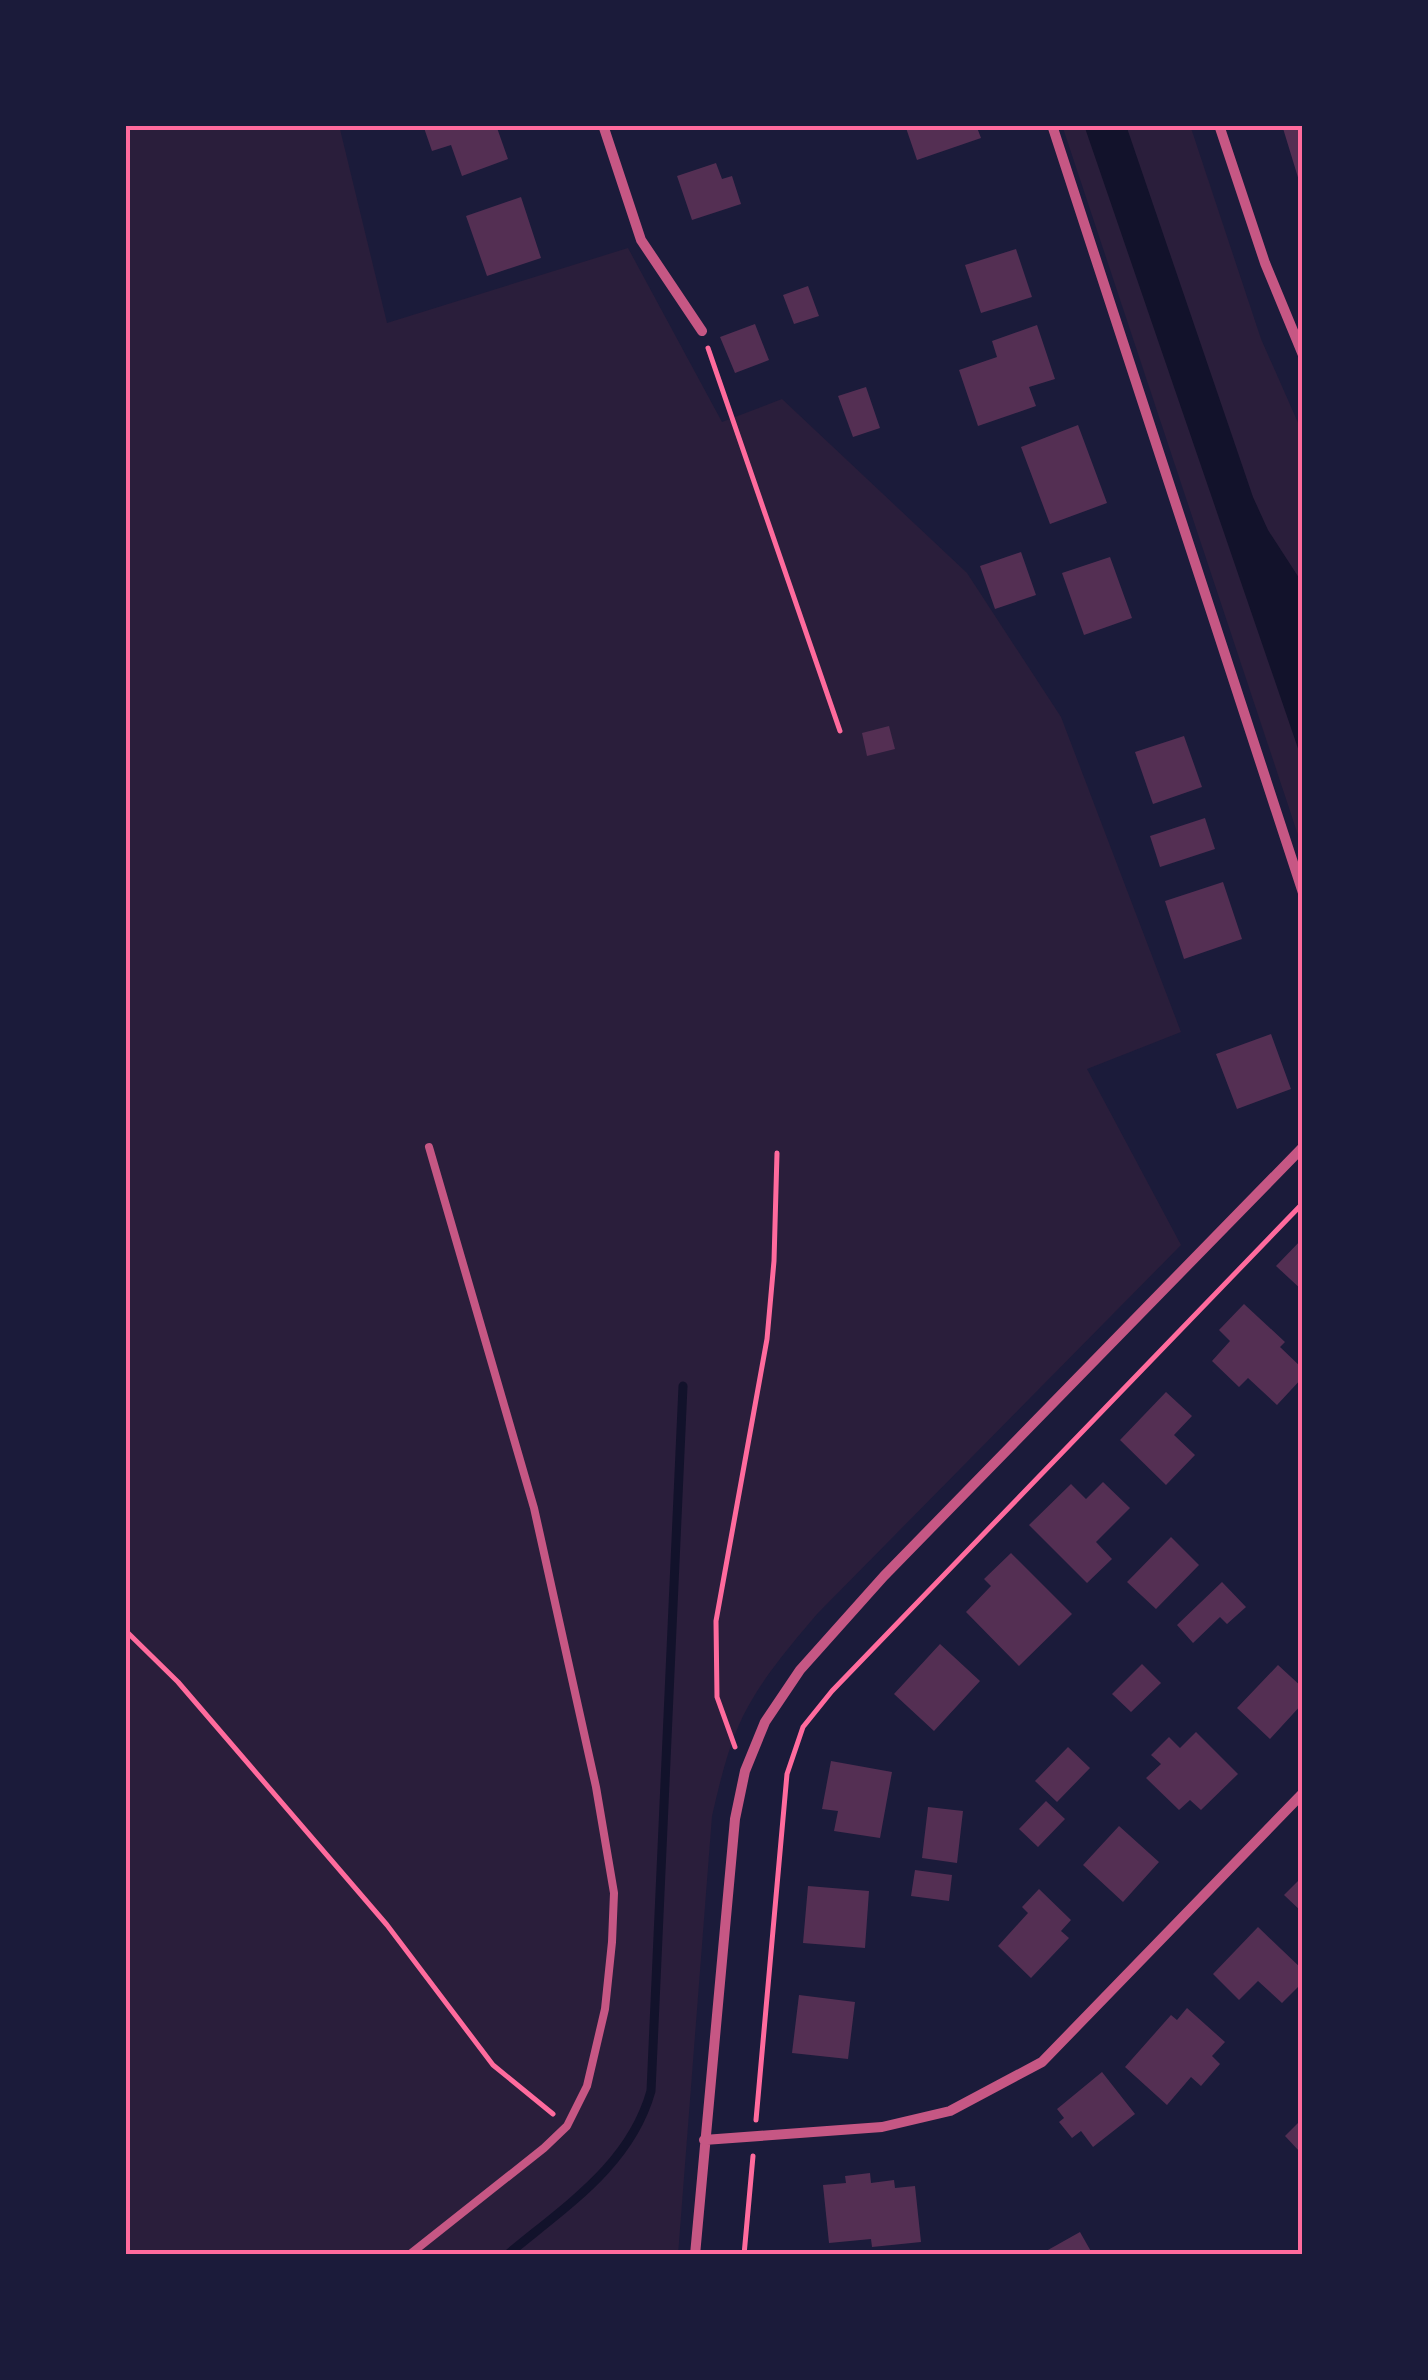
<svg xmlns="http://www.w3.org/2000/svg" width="1428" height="2380" font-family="Overpass,sans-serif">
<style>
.green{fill:#2a1e3b}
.water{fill:#12122b}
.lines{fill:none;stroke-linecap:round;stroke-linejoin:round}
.stream{stroke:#12122b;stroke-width:9}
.building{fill:#542f53}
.path{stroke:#ff6b9d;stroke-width:5}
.service{stroke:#c65784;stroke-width:8}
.minor{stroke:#c65784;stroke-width:10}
.neatline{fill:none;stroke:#ff6b9d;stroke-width:4}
</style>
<rect width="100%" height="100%" fill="#1b1b3a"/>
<path class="green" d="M125,125H339L387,323L628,248L722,422L782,399L967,573L1061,717L1181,1032L1087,1069L1181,1245L818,1613C789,1647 756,1685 738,1727C726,1755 719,1786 712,1816L678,2255H125Z
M1062,125H1190L1261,339L1303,434V850Z"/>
<path class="water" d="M1084,125H1126L1253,497L1268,530L1303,584V763Z"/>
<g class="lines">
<path class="stream" d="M507,2255C564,2207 630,2166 651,2091L683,1386"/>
</g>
<path class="building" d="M423,125H496L508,159L462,176L451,145L432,151Z
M905,125H976L981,138L917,160Z
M1282,125H1303V183L1300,184Z
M716,163L722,179L732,176L741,204L692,220L677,176Z
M521,197L541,258L487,276L466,216Z
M1016,249L1032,297L981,313L965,265Z
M808,286L819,316L794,324L783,295Z
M755,324L769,360L735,373L720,337Z
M1037,325L1055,379L1029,387L1036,406L978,426L959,370L997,357L992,341Z
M866,387L880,428L853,437L838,396Z
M1078,425L1107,503L1050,524L1021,447Z
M1021,552L1036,595L995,609L980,566Z
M1110,557L1132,618L1084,635L1062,573Z
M889,726L895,749L867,756L862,733Z
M1184,736L1202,787L1153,804L1135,752Z
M1205,818L1215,849L1160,867L1150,836Z
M1223,882L1242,939L1184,959L1165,901Z
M1271,1034L1291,1089L1237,1109L1216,1054Z
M1303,1238V1291L1276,1266Z
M1244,1304L1285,1342L1280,1347L1303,1369V1377L1277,1405L1248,1378L1239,1387L1212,1361L1230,1341L1219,1330Z
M1166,1392L1192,1416L1174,1435L1195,1455L1166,1485L1120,1440Z
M1103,1482L1130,1508L1096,1542L1112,1559L1087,1583L1029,1525L1071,1484L1086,1499Z
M1171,1537L1199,1565L1156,1609L1127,1582Z
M1011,1553L1072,1614L1019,1666L966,1612L991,1586L984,1579Z
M1222,1582L1246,1607L1227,1624L1220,1617L1193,1643L1177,1625Z
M940,1644L980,1681L934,1731L894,1694Z
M1142,1664L1161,1683L1131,1712L1112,1694Z
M1278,1665L1303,1688V1703L1270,1739L1237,1708Z
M1196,1732L1238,1774L1201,1810L1190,1800L1179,1810L1146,1778L1161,1764L1151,1755L1169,1737L1180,1748Z
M1068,1747L1090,1768L1057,1802L1035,1781Z
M831,1761L892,1772L880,1838L834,1831L838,1811L822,1809Z
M1046,1801L1065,1819L1038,1847L1019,1829Z
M928,1807L963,1811L957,1863L922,1858Z
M1119,1826L1159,1862L1123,1902L1083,1865Z
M915,1870L952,1875L949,1901L911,1896Z
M1303,1876V1913L1284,1895Z
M808,1886L869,1891L865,1948L803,1943Z
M1039,1889L1071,1920L1061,1931L1069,1938L1031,1978L998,1946L1028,1913L1022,1907Z
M1258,1927L1303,1970V1982L1282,2003L1258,1981L1239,2000L1213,1974Z
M799,1995L855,2002L848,2059L792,2053Z
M1187,2008L1225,2042L1212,2056L1220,2064L1201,2086L1191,2077L1167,2105L1125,2067L1171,2015L1177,2020Z
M1102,2072L1135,2114L1093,2147L1081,2131L1072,2138L1059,2122L1064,2118L1057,2109Z
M1303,2118V2149L1300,2152L1285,2136Z
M870,2173L871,2183L894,2180L895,2188L915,2186L921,2242L872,2247L871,2239L829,2243L823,2185L846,2183L845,2176Z
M1080,2232L1093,2255H1039Z"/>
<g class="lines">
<path class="path" d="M708,348L840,731
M125,1630L178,1682L387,1925L493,2065L553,2114
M735,1747L717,1697L716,1621L767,1339L774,1261L777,1153
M756,2120L787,1774L803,1727L832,1691L1303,1203
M744,2255L753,2156"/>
<path class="service" d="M409,2255L544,2148L567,2126L587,2086L605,2009L612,1942L614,1893L596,1787L534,1508L429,1147"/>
<path class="minor" d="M603,125L641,240L702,331
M1052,125L1303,893
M1219,125L1265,263L1303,355
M704,2140L882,2127L950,2111L1042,2062L1303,1793
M695,2255L735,1819L745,1771L765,1722L800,1670L884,1576L1303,1147"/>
</g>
<rect width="1428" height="2380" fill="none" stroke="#1b1b3a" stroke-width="255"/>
<rect x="128" y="128" width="1172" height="2124" class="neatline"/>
</svg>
